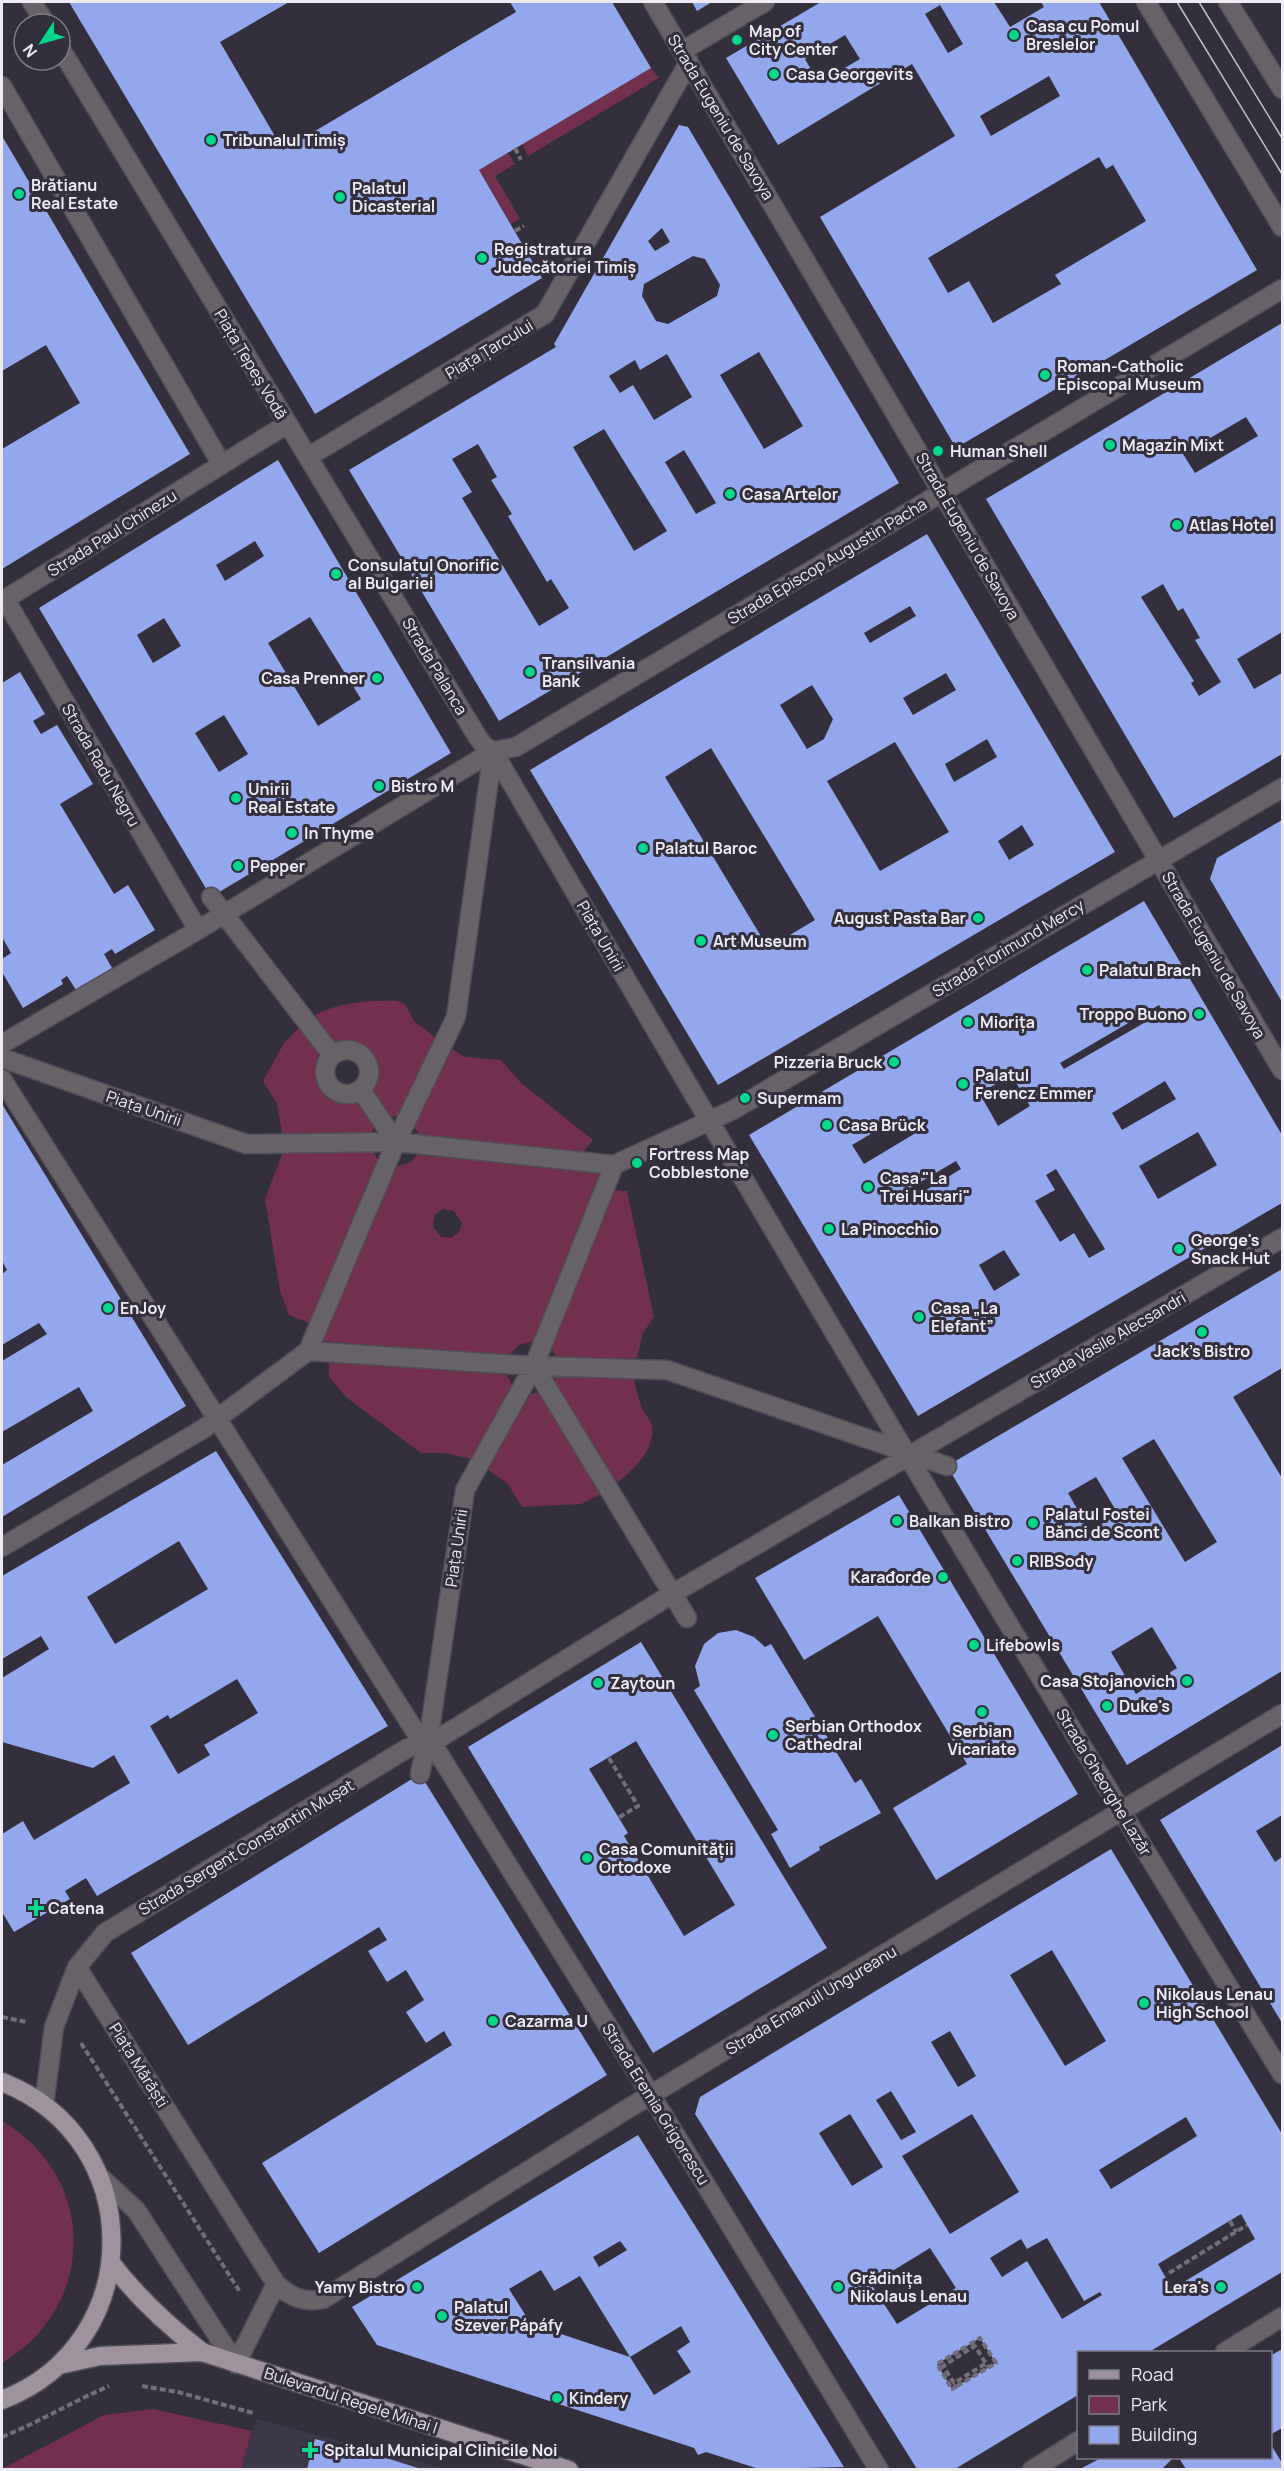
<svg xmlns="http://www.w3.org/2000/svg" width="1284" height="2471" font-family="Manrope,sans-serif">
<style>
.built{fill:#3e384b}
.green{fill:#73304e;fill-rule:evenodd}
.building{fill:#92a7ec;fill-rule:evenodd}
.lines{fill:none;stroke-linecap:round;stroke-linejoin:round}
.minor-casing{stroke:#514d59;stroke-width:21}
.major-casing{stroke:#514d59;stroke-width:21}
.path{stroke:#726e7a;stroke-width:4;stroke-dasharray:6 3;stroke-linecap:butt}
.minor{stroke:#686368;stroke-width:18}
.major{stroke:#9e939d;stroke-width:18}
.tram{stroke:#c2bfc9;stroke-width:1.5}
.path-bridge{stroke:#726e7a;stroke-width:4;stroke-dasharray:6 3;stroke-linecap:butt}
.poi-dot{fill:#00d98c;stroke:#332f3c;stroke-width:2}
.labels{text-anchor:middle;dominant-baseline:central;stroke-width:6;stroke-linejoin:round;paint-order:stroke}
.poi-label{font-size:16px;font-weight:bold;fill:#eeebf4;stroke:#332f3c;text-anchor:start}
.street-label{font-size:16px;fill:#eeebf4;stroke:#332f3c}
</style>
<rect width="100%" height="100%" fill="#332f3c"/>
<path class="built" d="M256,2419L446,2469L241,2470Z"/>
<path class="green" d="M651,68L659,78L528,156L522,144Z
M508,153L515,164L495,176L520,219L511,224L479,170Z
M397,1001L405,1004L414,1021L436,1038L399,1116L389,1117L372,1094C383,1073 379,1055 358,1042H334L315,1015C340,1002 370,1000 397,1001Z
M300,1027L318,1053L317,1077L323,1088L342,1101H359L376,1124L371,1134L282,1133L277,1104L263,1081L284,1043Z
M452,1049L465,1057L501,1060L521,1083L593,1140L583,1152L420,1137L414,1125Z
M371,1149L378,1160L311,1324L289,1315L280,1291L265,1199L283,1152Z
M417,1155L601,1171L534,1341L519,1345L508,1356L321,1341L395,1167L411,1162ZM443,1209L454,1211L462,1223L459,1232L451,1238L441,1237L433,1227L435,1215Z
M613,1190L627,1191L654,1317L643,1333L637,1358H557L550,1348Z
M329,1358L507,1375L512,1385L472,1459L445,1453H421L347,1398L329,1377Z
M558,1375L634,1378C636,1389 638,1399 643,1410C646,1415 651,1421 652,1426C656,1450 631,1472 615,1484L551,1386Z
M541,1392L603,1493L581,1504L522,1507L508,1484L487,1469L531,1394Z
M2,2121C98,2177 97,2307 2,2363Z
M153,2409L252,2431L241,2469H2L104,2415Z"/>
<path class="building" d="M69,2H289L220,42L283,150L516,12L510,2H612L651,68L479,170L542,278L315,414Z
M692,2H712L697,11Z
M821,2H994L1010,27L1044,7L1041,2H1099L1257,270L956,448L820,217L955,136L912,64L778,145L726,58ZM940,5L963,44L948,53L925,14ZM845,35L860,59L819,83L805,59ZM1049,76L1060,96L991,136L980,116ZM1099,157L1106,169L1113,165L1146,221L1055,275L1061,284L993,323L969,281L948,293L928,258Z
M679,125L688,127L899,483L499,721L349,470L556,347L554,344ZM662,228L670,242L655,251L648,241ZM693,256L705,259L720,285L717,296L668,324L656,321L642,296L644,284ZM759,352L803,426L764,449L720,375ZM667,354L692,397L654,420L633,385L620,393L609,376L635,360L640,370ZM604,429L667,531L634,551L573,447ZM478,444L497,477L491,480L512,514L508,516L547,582L551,579L569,608L539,626L462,498L472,492L452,459ZM684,450L716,503L696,514L665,462Z
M2,136L190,454L2,569V449L80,403L46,345L2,371Z
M1282,323V632L1237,659L1254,689L1282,673V754L1174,818L986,499ZM1246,417L1258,436L1195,473L1183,454ZM1163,584L1178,611L1183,608L1200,638L1195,640L1221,682L1199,696L1191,683L1194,681L1141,597Z
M278,460L451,753L211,897L39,608ZM255,541L264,556L225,581L216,565ZM310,617L361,699L318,726L268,643ZM164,618L181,646L153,663L137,635ZM224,715L248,754L219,772L195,733Z
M927,534L1115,852L718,1085L530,770ZM910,606L916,616L870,643L864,633ZM946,673L956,690L913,715L903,698ZM812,685L833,719L824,739L807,749L780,705ZM987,739L997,757L954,782L945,764ZM895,742L949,832L880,871L827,781ZM711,748L815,920L768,948L665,777ZM1022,825L1034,845L1009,860L998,841Z
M20,672L45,714L33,721L41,734L57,725L93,784L60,804L114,894L128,885L155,930L115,954L112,949L104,954L116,975L80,996L67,976L61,980L63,984L23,1008L2,972V959L11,953L2,937V683Z
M1282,820V1002L1210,879L1217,858Z
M1144,901L1282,1135V1203L918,1416L749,1135ZM1159,1005L1163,1012L1064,1069L1060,1063ZM1011,1074L1030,1106L998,1126L980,1094ZM1165,1081L1176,1099L1122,1130L1112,1113ZM903,1115L914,1134L864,1164L852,1145ZM1198,1132L1217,1165L1158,1199L1139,1166ZM956,1161L961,1169L903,1204L898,1195ZM1056,1169L1105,1249L1089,1258L1074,1233L1060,1242L1035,1201L1055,1190L1046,1175ZM1004,1250L1020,1275L994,1291L979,1265Z
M2,1104L186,1406L2,1517V1465L93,1411L79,1387L2,1432V1361L47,1334L39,1323L2,1345V1274L7,1270L2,1261Z
M1282,1269V1368L1233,1397L1282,1478V1671L1127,1765L947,1466ZM1154,1439L1217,1542L1185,1562L1122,1458ZM1096,1477L1118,1514L1090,1531L1068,1493ZM1152,1627L1177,1668L1136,1694L1111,1652Z
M216,1451L388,1726L97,1896L86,1878L65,1891L70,1899L14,1932L2,1912V1834L23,1821L34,1840L130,1783L114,1755L93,1768L2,1742V1678L49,1649L41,1636L2,1659V1576ZM179,1541L208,1589L115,1644L87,1597ZM237,1679L258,1713L204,1745L210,1755L178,1774L150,1726L168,1715L170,1719Z
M899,1495L1078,1794L936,1880L893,1808L967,1764L878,1616L804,1660L755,1578Z
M736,1630L754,1637L765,1647L771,1644L855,1783L861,1779L881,1813L819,1847L820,1850L790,1868L771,1834L778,1830L694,1690L700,1686L695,1666L704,1644L718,1633Z
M641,1642L827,1948L653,2053L468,1747ZM636,1741L735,1905L684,1936L624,1836L628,1833L589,1769Z
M1282,1745V1815L1256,1831L1275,1862L1282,1857V2023L1160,1820Z
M420,1774L607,2075L319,2253L262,2163L452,2045L444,2031L426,2043L406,2012L424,2000L406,1970L387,1982L368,1951L387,1940L379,1927L188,2045L131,1953Z
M1111,1849L1282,2134V2272L1149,2352H1078V2395L955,2469H917L695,2114L700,2097ZM1052,1950L1106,2041L1065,2066L1010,1975ZM950,2031L976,2076L958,2087L931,2042ZM891,2091L916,2132L901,2140L876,2100ZM850,2114L883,2167L852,2186L819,2133ZM972,2114L1019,2192L950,2234L902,2156ZM1186,2117L1197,2136L1111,2189L1099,2170ZM1241,2214L1255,2239L1172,2289L1158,2264ZM1047,2238L1084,2301L1100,2292L1102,2295L1062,2319L1027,2261L1002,2277L990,2258L1021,2239L1027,2249ZM930,2248L956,2288L897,2324L871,2284ZM980,2338L996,2363L952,2389L937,2364Z
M638,2135L709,2248L844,2467L759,2469L706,2452L698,2455L694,2448L685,2445L377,2345L352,2307ZM620,2241L627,2250L599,2267L593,2257ZM541,2270L554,2291L580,2276L630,2357L531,2324L509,2289ZM681,2326L690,2342L677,2351L691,2372L654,2395L630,2357Z
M1282,2349V2428L1270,2435V2356Z
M315,2439L380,2456L421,2469H307Z
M1270,2443L1282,2463V2469H1186L1179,2458H1270Z
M1101,2458H1173L1162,2469H1080Z"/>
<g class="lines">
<defs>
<path id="minor" d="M32,2L46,24
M653,2L1282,1070
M1146,2L1282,227
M1228,2L1282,89
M60,48L477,736L484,746L493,751
M682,51L765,2
M2,86L222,465
M308,457L545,314L689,62
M5,599L198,930
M2,601L287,424
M493,751C751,1195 1013,1637 1282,2074
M493,751L456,1017L396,1142L308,1351L534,1366L667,1370L947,1466
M211,897L332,1055
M2,1044L198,930L493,751L516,747L1282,289
M325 1072a22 22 0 1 1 44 0a22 22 0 1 1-44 0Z
M2,1058L246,1144L396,1142L614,1165L534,1366L465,1490L431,1722L420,1774
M2,1079L425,1747
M361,1090L396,1142
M614,1165L733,1110L1282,788
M534,1366L687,1618
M2,1547L203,1429L308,1351
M425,1747L672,1594L1282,1238
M77,1967L105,1933L406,1749L417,1744L437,1751L667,2121L879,2470
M44,2105L54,2027L77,1967L276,2284C291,2297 303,2303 323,2299L624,2111L1282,1714
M98,2175L136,2210L236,2364L276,2284
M1225,2352L1282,2317
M1032,2470L1078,2441"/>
<path id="major" d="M2,2082C148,2139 148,2344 2,2400
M111,2263C138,2298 167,2325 202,2352L569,2470
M59,2365L100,2356L202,2352"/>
</defs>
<use href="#minor" class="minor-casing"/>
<use href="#major" class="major-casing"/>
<path class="path" d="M515,148L521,160
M515,231L524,226
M609,1758L638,1806L618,1818
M2,2017L27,2022
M81,2043L240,2292
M1230,2221L1236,2232
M1169,2273L1247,2225
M985,2364L954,2383L943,2366L975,2346L988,2367
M142,2386L178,2392L253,2413
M957,2386L952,2389L937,2364L967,2346
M2,2437C39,2422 72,2402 109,2386"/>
<use href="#minor" class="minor"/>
<use href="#major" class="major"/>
<path class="tram" d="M1177,2L1282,174
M1199,2L1282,138"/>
<path class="path-bridge" d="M957,2386L996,2363L980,2338L967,2346"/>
</g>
<g class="poi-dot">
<circle cx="1014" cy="35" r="6"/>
<circle cx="737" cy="40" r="6"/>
<circle cx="774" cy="74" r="6"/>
<circle cx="211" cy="140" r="6"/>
<circle cx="19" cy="194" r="6"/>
<circle cx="340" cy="197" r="6"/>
<circle cx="482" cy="258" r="6"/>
<circle cx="1045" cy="375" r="6"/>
<circle cx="1110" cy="445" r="6"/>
<circle cx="938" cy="451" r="6"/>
<circle cx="730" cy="494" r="6"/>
<circle cx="1177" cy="525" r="6"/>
<circle cx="336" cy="574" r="6"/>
<circle cx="530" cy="672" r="6"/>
<circle cx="377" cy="678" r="6"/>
<circle cx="379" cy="786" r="6"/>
<circle cx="236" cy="798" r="6"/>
<circle cx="292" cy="833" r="6"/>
<circle cx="643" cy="848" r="6"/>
<circle cx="238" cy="866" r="6"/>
<circle cx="978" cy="918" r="6"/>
<circle cx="701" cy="941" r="6"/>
<circle cx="1087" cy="970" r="6"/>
<circle cx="1199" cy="1014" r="6"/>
<circle cx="968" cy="1022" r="6"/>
<circle cx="894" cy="1062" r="6"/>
<circle cx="963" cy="1084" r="6"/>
<circle cx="745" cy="1098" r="6"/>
<circle cx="827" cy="1125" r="6"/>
<circle cx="637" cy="1163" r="6"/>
<circle cx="868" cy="1187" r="6"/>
<circle cx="829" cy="1229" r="6"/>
<circle cx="1179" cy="1249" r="6"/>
<circle cx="108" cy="1308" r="6"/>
<circle cx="919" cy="1317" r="6"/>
<circle cx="1202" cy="1332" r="6"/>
<circle cx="897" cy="1521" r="6"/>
<circle cx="1033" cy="1523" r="6"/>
<circle cx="1017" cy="1561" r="6"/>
<circle cx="943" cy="1577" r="6"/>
<circle cx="974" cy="1645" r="6"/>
<circle cx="1187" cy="1681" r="6"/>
<circle cx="598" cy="1683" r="6"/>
<circle cx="1107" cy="1706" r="6"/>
<circle cx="982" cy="1712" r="6"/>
<circle cx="773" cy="1735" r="6"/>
<circle cx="587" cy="1858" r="6"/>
<path d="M33 1899h6v6h6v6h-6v6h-6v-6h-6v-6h6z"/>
<circle cx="1144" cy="2003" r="6"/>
<circle cx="493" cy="2021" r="6"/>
<circle cx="417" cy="2287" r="6"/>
<circle cx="838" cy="2287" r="6"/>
<circle cx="1221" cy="2287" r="6"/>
<circle cx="442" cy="2316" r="6"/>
<circle cx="557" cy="2398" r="6"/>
<path d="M307 2441h6v6h6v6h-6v6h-6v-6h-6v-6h6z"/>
</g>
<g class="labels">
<g class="poi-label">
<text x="1026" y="26">Casa cu Pomul<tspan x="1026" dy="18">Breslelor</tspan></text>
<text x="749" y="31">Map of<tspan x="749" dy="18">City Center</tspan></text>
<text x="786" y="74">Casa Georgevits</text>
<text x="223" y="140">Tribunalul Timiș</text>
<text x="31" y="185">Brătianu<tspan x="31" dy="18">Real Estate</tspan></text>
<text x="352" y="188">Palatul<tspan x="352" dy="18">Dicasterial</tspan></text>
<text x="494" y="249">Registratura<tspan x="494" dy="18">Judecătoriei Timiș</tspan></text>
<text x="1057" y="366">Roman-Catholic<tspan x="1057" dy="18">Episcopal Museum</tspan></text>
<text x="1122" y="445">Magazin Mixt</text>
<text x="950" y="451">Human Shell</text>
<text x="742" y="494">Casa Artelor</text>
<text x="1189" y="525">Atlas Hotel</text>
<text x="348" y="565">Consulatul Onorific<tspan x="348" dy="18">al Bulgariei</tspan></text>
<text x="542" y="663">Transilvania<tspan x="542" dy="18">Bank</tspan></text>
<text x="365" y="678" text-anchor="end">Casa Prenner</text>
<text x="391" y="786">Bistro M</text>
<text x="248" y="789">Unirii<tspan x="248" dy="18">Real Estate</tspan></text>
<text x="304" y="833">In Thyme</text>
<text x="655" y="848">Palatul Baroc</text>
<text x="250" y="866">Pepper</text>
<text x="966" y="918" text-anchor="end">August Pasta Bar</text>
<text x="713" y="941">Art Museum</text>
<text x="1099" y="970">Palatul Brach</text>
<text x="1187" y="1014" text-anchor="end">Troppo Buono</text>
<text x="980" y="1022">Miorița</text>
<text x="882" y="1062" text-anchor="end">Pizzeria Bruck</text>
<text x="975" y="1075">Palatul<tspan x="975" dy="18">Ferencz Emmer</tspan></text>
<text x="757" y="1098">Supermam</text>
<text x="839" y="1125">Casa Brück</text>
<text x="649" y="1154">Fortress Map<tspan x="649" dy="18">Cobblestone</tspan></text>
<text x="880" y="1178">Casa "La<tspan x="880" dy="18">Trei Husari"</tspan></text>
<text x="841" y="1229">La Pinocchio</text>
<text x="1191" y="1240">George's<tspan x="1191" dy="18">Snack Hut</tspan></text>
<text x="120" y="1308">EnJoy</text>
<text x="931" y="1308">Casa „La<tspan x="931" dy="18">Elefant”</tspan></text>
<text x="1202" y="1351" text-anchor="middle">Jack's Bistro</text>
<text x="1045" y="1514">Palatul Fostei<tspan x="1045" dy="18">Bănci de Scont</tspan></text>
<text x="909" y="1521">Balkan Bistro</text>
<text x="1029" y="1561">RIBSody</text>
<text x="931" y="1577" text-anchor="end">Karađorđe</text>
<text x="986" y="1645">Lifebowls</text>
<text x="1175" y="1681" text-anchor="end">Casa Stojanovich</text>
<text x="610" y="1683">Zaytoun</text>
<text x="1119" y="1706">Duke's</text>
<text x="785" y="1726">Serbian Orthodox<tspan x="785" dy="18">Cathedral</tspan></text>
<text x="982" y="1731" text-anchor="middle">Serbian<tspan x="982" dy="18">Vicariate</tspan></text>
<text x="599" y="1849">Casa Comunității<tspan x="599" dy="18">Ortodoxe</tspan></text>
<text x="48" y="1908">Catena</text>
<text x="1156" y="1994">Nikolaus Lenau<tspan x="1156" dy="18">High School</tspan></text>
<text x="505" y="2021">Cazarma U</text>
<text x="850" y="2278">Grădinița<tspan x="850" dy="18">Nikolaus Lenau</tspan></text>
<text x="405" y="2287" text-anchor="end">Yamy Bistro</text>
<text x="1209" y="2287" text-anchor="end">Lera's</text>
<text x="454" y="2307">Palatul<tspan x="454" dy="18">Szever Pápáfy</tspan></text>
<text x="569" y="2398">Kindery</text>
<text x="324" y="2450">Spitalul Municipal Clinicile Noi</text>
</g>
<g class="street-label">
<text transform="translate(721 117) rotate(59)">Strada Eugeniu de Savoya</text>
<text transform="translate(489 349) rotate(-31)">Piața Țarcului</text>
<text transform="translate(251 364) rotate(59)">Piața Țepeș Vodă</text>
<text transform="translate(112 533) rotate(-32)">Strada Paul Chinezu</text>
<text transform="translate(968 536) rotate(60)">Strada Eugeniu de Savoya</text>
<text transform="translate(827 561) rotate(-31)">Strada Episcop Augustin Pacha</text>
<text transform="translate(435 666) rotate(59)">Strada Palanca</text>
<text transform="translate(101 765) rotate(60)">Strada Radu Negru</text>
<text transform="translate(601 936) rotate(60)">Piața Unirii</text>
<text transform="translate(1008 948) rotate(-31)">Strada Florimund Mercy</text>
<text transform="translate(1214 955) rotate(60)">Strada Eugeniu de Savoya</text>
<text transform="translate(144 1108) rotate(19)">Piața Unirii</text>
<text transform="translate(1108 1340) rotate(-30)">Strada Vasile Alecsandri</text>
<text transform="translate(456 1548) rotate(-82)">Piața Unirii</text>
<text transform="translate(1104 1782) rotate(59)">Strada Gheorghe Lazăr</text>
<text transform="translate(246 1847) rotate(-31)">Strada Sergent Constantin Mușat</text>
<text transform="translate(811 2000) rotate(-31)">Strada Emanuil Ungureanu</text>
<text transform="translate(139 2065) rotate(58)">Piața Mărăști</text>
<text transform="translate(656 2104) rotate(58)">Strada Eremia Grigorescu</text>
<text transform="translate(351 2400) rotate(18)">Bulevardul Regele Mihai I</text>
</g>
</g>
<rect width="1284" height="2471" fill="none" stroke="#eeebf4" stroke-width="6"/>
<rect x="1077" y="2351" width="195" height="108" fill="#332f3c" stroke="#7e7a86" stroke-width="1.5"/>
<rect x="1089" y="2370" width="30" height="9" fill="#9e939d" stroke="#7e7a86" stroke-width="1.5"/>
<text x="1131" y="2381" font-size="18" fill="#eeebf4">Road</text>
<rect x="1089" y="2396" width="30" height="18" fill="#73304e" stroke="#7e7a86" stroke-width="1.5"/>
<text x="1131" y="2411" font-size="18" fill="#eeebf4">Park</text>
<rect x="1089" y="2426" width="30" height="18" fill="#92a7ec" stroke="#7e7a86" stroke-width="1.5"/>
<text x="1131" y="2441" font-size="18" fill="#eeebf4">Building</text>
<g transform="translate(42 42) rotate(234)"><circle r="28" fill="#332f3c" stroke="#7e7a86" stroke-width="1.5"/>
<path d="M0-4.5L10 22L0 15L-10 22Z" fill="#00d98c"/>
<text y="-9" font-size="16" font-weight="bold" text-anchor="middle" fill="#eeebf4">N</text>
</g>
</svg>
